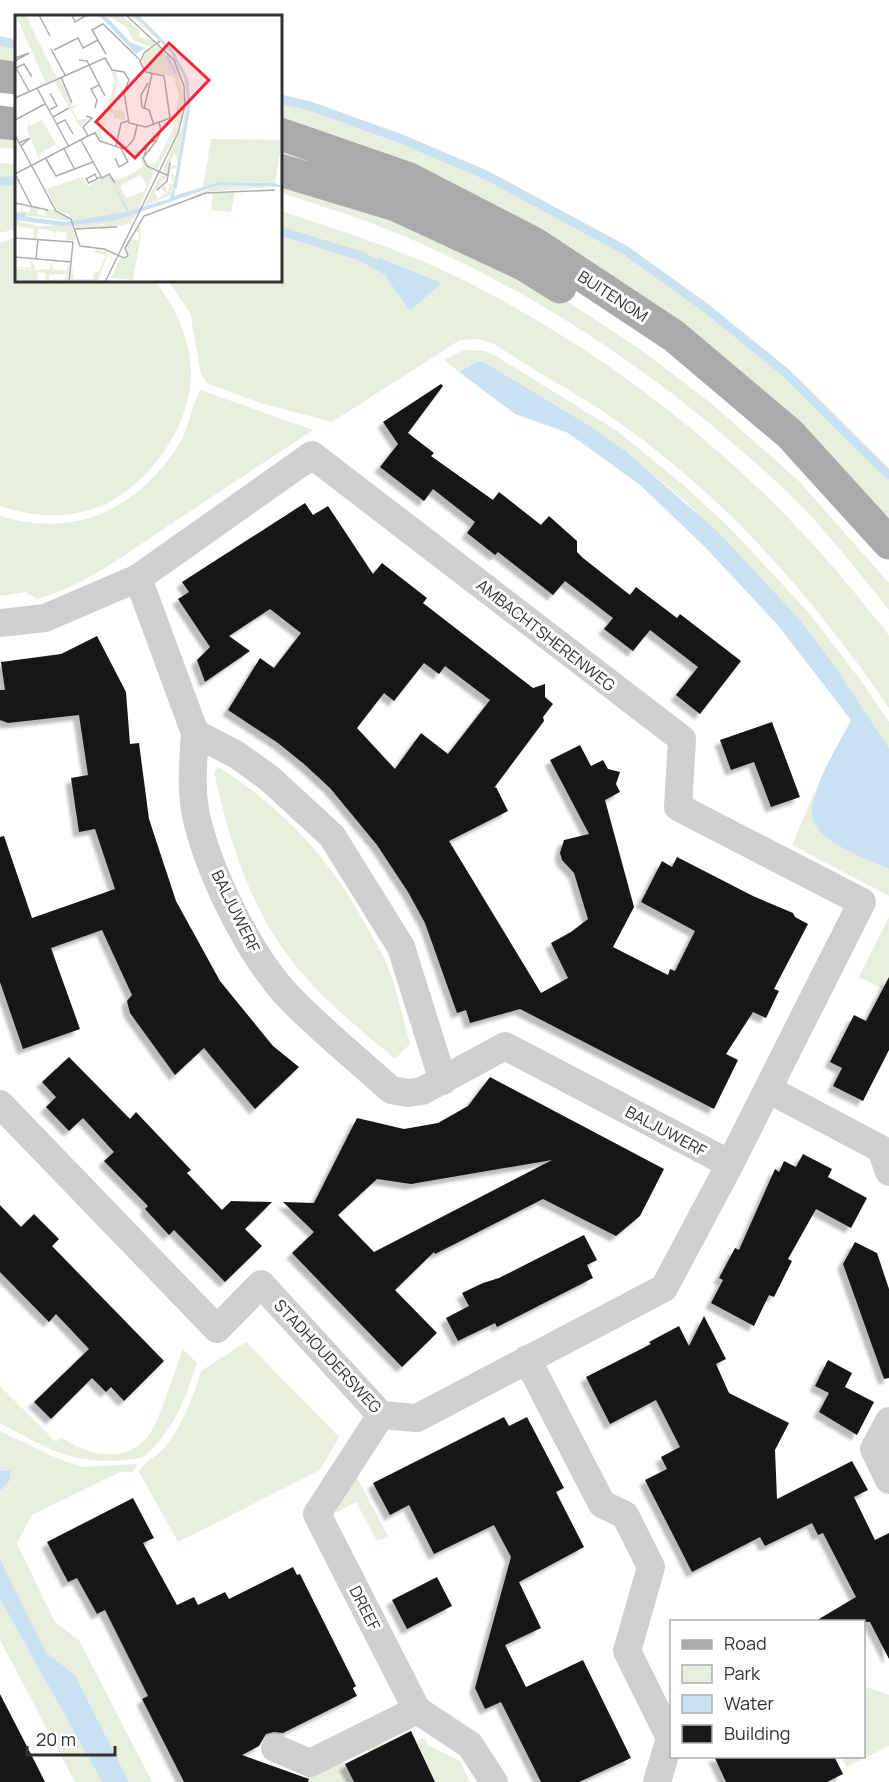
<svg xmlns="http://www.w3.org/2000/svg" width="889" height="1782" font-family="Manrope,sans-serif">
<style>
.green{fill:#e8efdf;fill-rule:evenodd}
.water{fill:#cae1f1}
.lines{fill:none;stroke-linecap:round;stroke-linejoin:round}
.stream{stroke:#cae1f1;stroke-width:9}
.building{fill:#191919;fill-rule:evenodd;filter:url(#shadow)}
.minor{stroke:#cfcfcf;stroke-width:28}
.major{stroke:#aaa;stroke-width:33}
.labels{text-anchor:middle;dominant-baseline:central;stroke-width:6;stroke-linejoin:round;paint-order:stroke}
.street-label{font-size:16px;fill:#323232;stroke:#fff}
.inset-river{fill:none;stroke:#cae1f1;stroke-width:3}
.inset-road{fill:none;stroke:#adadad;stroke-width:1.5}
.view{fill:#f72535;fill-opacity:0.15;stroke:#f72535;stroke-width:3}
.inset-edge{fill:none;stroke:#323232;stroke-width:3}
</style>
<defs>
<filter id="shadow"><feDropShadow dx="-5.5" dy="5.5" stdDeviation="1.5" flood-color="#0004"/></filter>
</defs>
<rect width="100%" height="100%" fill="#fff"/>
<path class="green" d="M0,41L16,44V67L0,66Z
M281,99L310,106L399,138L486,175L625,250L706,308L785,372L881,466L889,475V527L743,380L281,123Z
M0,130L16,132V149L0,148Z
M0,163L16,164V229L0,233Z
M281,176L392,214L553,292L641,350L712,404L798,480L889,583V610C856,569 823,526 785,490C665,377 525,282 371,223C342,212 311,203 281,193Z
M281,211C338,230 396,248 451,274C589,341 717,437 819,551C839,573 857,595 875,618C879,623 886,630 889,636C889,647 889,694 889,708C814,598 725,496 614,419C577,392 535,373 498,346L480,339L460,340L332,422L264,404L208,384L201,375L190,312L168,281L280,280ZM379,257L442,283L410,311L376,263Z
M16,237V280L155,281C178,310 195,349 190,387C184,437 140,495 90,510C61,519 28,516 0,506V243Z
M464,350L485,351L496,356L616,430L681,483L731,529L809,613L859,678L889,722V748L834,665L800,620L688,504L627,452L590,426L484,362L469,365L459,372L444,360Z
M201,390L313,430C265,462 216,494 168,526C127,553 85,586 37,599L26,592L0,596V516C77,539 139,509 181,441C189,428 192,401 201,390Z
M218,767C284,808 332,861 368,929C377,945 387,961 392,978C399,1000 404,1022 410,1044L395,1059C349,1021 299,980 269,927C241,879 226,825 214,772Z
M815,791L812,809L835,842L889,869V896L792,845Z
M889,917V992L859,977Z
M246,1342L339,1437L320,1470L178,1542L139,1472C144,1461 158,1456 166,1446C182,1425 194,1396 201,1371Z
M183,1349L197,1363C185,1400 173,1433 142,1458C79,1468 53,1452 0,1423V1386L56,1442L61,1437C87,1456 130,1466 151,1432C164,1409 173,1374 183,1349Z
M0,1431L61,1460L83,1467L137,1464L133,1472H120L32,1515L17,1544L55,1622L79,1640L152,1782H129L75,1675L46,1652L0,1559V1491L9,1482L10,1470L0,1471Z
M355,1474L388,1536L377,1541L356,1502L337,1512L335,1508Z
M0,1599L102,1782H75L0,1640Z
M864,1686L889,1695V1746L847,1767L841,1757L864,1756Z
M424,1738L428,1745L460,1761L470,1782H357L378,1772L367,1748L382,1741L394,1767L422,1754L416,1741Z
M343,1759L354,1782H304L306,1776Z"/>
<path class="water" d="M378,257L442,283L410,311L376,263Z
M476,362H484L590,426L627,452L719,533L800,620L834,665L889,748V869C867,858 832,848 816,827C799,804 840,743 851,720L776,623L705,547L640,485L568,433L515,414L459,372Z
M11,1470L9,1482L0,1491V1471Z
M0,1559L46,1652L75,1675L129,1782H102L0,1599Z"/>
<g class="lines">
<path class="stream" d="M0,41L16,44
M280,99L310,106L399,138L486,175L625,250L706,308L785,372L889,475
M0,181H16
M280,231L361,256L384,269"/>
</g>
<path class="building" d="M441,384L443,386L408,433L434,453L431,456L493,500L499,492L541,525L549,516L577,541V552L583,558L630,595L636,587L677,618L680,614L741,661L700,714L676,695L698,667L650,630L633,651L604,629L613,618L565,581L553,595L498,552L495,555L467,533L475,522L433,489L424,501L380,467L398,444L383,422Z
M305,503L313,515L328,506L373,574L382,563L427,598L423,603L533,688L545,684V697L553,704L543,717L544,721L494,788L496,787L508,811L449,841L541,993L568,978L551,943L571,932L588,919L574,873L562,860L560,853L564,840L589,834L550,760L580,745L591,766L603,760L608,769L620,772L616,784L620,792L605,800L634,907L613,947L668,975L670,969L675,971L695,931L641,902L662,861L672,867L677,857L753,896L793,913L795,917L808,924L774,989L779,991L766,1018L753,1012L726,1054L738,1060L714,1109L520,1009L470,1023L466,1010L457,1013L425,923L408,892L377,845L330,788L304,764L278,743L228,710L260,658L274,668L301,633L270,609L229,636L250,651L205,682L197,660L210,647L178,599L189,592L182,582ZM424,663L439,674L445,666L490,700L448,754L421,733L395,769L357,728L384,693L394,701Z
M97,636L126,692L130,744L139,743L149,819L176,901L220,981L273,1046L299,1067L255,1109L204,1048L175,1075L130,1013L127,1001L132,995L102,930L51,948L80,1029L23,1049L0,982V837L4,836L32,918L115,889L95,829L79,832L71,778L88,775L79,715L8,723L0,720V690H5L1,662L61,654Z
M772,722L800,797L771,807L754,762L731,770L720,740Z
M889,977V1050L863,1101L833,1086L842,1068L830,1062L854,1015L866,1021Z
M69,1057L130,1119L136,1112L191,1170L187,1173L222,1210L231,1201L272,1202L245,1229L262,1246L225,1282L174,1230L169,1235L145,1209L148,1206L104,1161L114,1152L83,1118L69,1131L46,1107L56,1097L42,1082Z
M490,1077L664,1169L640,1216L616,1236L543,1199L435,1254L434,1252L395,1290L437,1333L402,1367L292,1253L314,1232L283,1202L314,1203L357,1118L404,1129L438,1123L468,1106ZM552,1160L374,1252L338,1215L377,1179L411,1184Z
M803,1154L832,1169L828,1177L867,1198L851,1228L816,1209L788,1259L792,1261L774,1297L769,1295L754,1326L711,1303L723,1280L719,1278L735,1248L739,1250L775,1169L779,1172L784,1161L796,1167Z
M0,1205L21,1227L34,1214L59,1239L52,1246L164,1361L124,1401L111,1387L106,1392L92,1378L51,1419L34,1402L89,1349L56,1314L49,1322L0,1272Z
M584,1235L597,1260L587,1265L593,1278L497,1327L495,1323L458,1341L446,1318L469,1306L462,1293L483,1283L499,1278Z
M855,1242L877,1253L889,1289V1378L884,1379L843,1264Z
M704,1316L726,1359L716,1364L729,1393L789,1423L775,1450L777,1499L852,1461L868,1490L854,1497L875,1540L889,1533V1659L870,1622H814L856,1597L823,1533L818,1535L812,1523L765,1546L760,1537L692,1572L645,1480L667,1469L661,1457L680,1447L656,1400L610,1424L586,1377L651,1344L649,1342L679,1326L689,1346Z
M828,1360L852,1373L845,1387L874,1402L857,1435L819,1412L829,1393L815,1386Z
M504,1417L509,1426L527,1417L564,1488L556,1492L584,1547L519,1582L541,1628L505,1645L526,1687L583,1660L631,1758L579,1782H541L501,1702L485,1709L475,1688L511,1557L494,1525L434,1554L409,1505L390,1515L373,1483Z
M133,1498L154,1538L143,1543L177,1605L194,1597L198,1605L225,1592L229,1599L293,1567L297,1575L300,1574L356,1686L353,1688L357,1696L283,1733L274,1732L266,1734L259,1746L242,1755L309,1779L308,1782H184L142,1699L148,1696L105,1610L97,1614L77,1578L68,1582L47,1542Z
M437,1577L452,1606L407,1629L392,1600Z
M0,1694L36,1764L45,1782H0Z
M411,1731L435,1782H354L345,1764Z
M714,1756H834L843,1774L827,1782H726Z"/>
<g class="lines">
<path class="minor" d="M138,578L195,733L237,755L269,778L332,836L401,947L443,1081
M0,623L45,618L138,578L312,455L682,739L678,807L862,902L730,1164L664,1288L417,1418L381,1415L261,1284L217,1329L0,1104
M195,733C193,763 190,795 198,824C212,878 249,953 286,994C318,1028 356,1058 391,1090L408,1093L422,1091L505,1046L730,1164
M768,1089L881,1149L889,1172
M527,1359L602,1504L625,1515L651,1567L627,1651L670,1738L657,1782
M381,1415L317,1514L417,1710L470,1745L494,1782
M889,1421L874,1449L889,1480
M275,1748L310,1763L417,1710"/>
<path class="major" d="M0,76L16,78
M0,122L16,124
M280,134L407,178L535,244L674,336L790,434L889,543
M280,170L396,205L523,264L560,287"/>
</g>
<g class="labels">
<g class="street-label">
<text transform="translate(613 296) rotate(33)">BUITENOM</text>
<text transform="translate(546 635) rotate(38)">AMBACHTSHERENWEG</text>
<text transform="translate(236 911) rotate(64)">BALJUWERF</text>
<text transform="translate(666 1131) rotate(28)">BALJUWERF</text>
<text transform="translate(328 1356) rotate(47)">STADHOUDERSWEG</text>
<text transform="translate(365 1608) rotate(63)">DREEF</text>
</g>
</g>
<g transform="translate(15 15)">
<rect width="267" height="267" fill="#fff"/>
<path d="M0,0H11L42,63L22,72L30,66ZM92,0H106L125,16L124,22L140,26L138,32L119,26L111,12ZM115,0H121L157,36L169,56L174,77L173,98L159,179L129,191L145,161H152L140,177L143,184L150,178L146,174L150,170L152,178L155,171L151,169H158L156,158L161,161L162,153L156,154V150L163,151L161,141L158,140L153,160L148,155L168,109L172,80L168,59L157,38ZM143,31L163,54L170,88L163,117L142,154L133,150L141,148L157,116L164,81L159,62L133,57L126,49L130,37ZM96,56L101,57L103,66L97,94L110,97V105L99,103V98L92,97L86,119L89,127L78,117L83,115L92,81L84,120L92,94L100,66ZM45,64L57,85L56,91L64,90L57,94L63,105L74,103L66,112L70,121L40,67L24,73ZM27,105L41,129L24,139L25,146L12,114L14,108L16,111ZM196,124L267,125L260,168L210,167L188,172ZM121,134L139,158L124,193L114,196L110,192L112,197L98,202L58,206L54,200L42,195L31,174L67,162L73,171L95,158L99,164H105L128,152L126,143L119,141ZM125,160L132,170L129,176L111,183L105,171ZM204,170L258,172L199,176L173,183ZM220,176L216,197L196,195L198,178ZM0,189L1,196L7,197L6,190L9,197H15V192L25,194L21,199L30,201L29,195L39,194L56,206L0,199ZM122,198L116,208L101,212L61,213L59,209L99,206ZM0,205L22,211L57,210L61,225L51,226L52,218L42,216L38,224L39,216L23,214L22,223H18L19,214L0,211ZM124,212L126,220L118,265L96,263L105,244L113,242L111,232L116,224L123,226L124,219L120,216ZM80,234L92,237L97,242L87,267L96,243L93,239L82,267H55L57,252L59,264H78L79,257H84L91,240L80,238ZM17,245L20,255L35,254L36,246L38,254L52,256L54,248L53,267H48L51,259L34,260V265L48,264L39,267L30,266L31,258L23,257L22,267H15V263L13,267H0V254L15,255V259L16,254L0,253V252L15,253Z" fill="#e8efdf" fill-rule="evenodd"/>
<path d="M84,0L92,2L115,27L130,33L121,39ZM94,161L114,196L154,184L160,173L159,181L204,167L260,168L267,172L204,170L99,206L47,211L0,205V199L10,197L12,202L51,207L112,197Z" fill="#cae1f1"/>
<path class="inset-river" d="M121,0L157,36L172,65L174,91L160,174M152,41L161,59"/>
<path class="inset-road" d="M24,0L35,21M57,0L60,7L72,0M36,34L50,60M39,35L63,23L68,33L83,25M91,39L77,15L88,9L125,45M0,43L14,38L0,46M64,45L72,46L90,81M0,51L14,76M1,53L9,49L17,62M46,62L57,88M133,68L126,80L127,92L134,95L139,110M22,73L54,132M0,83L90,43L97,55L109,57L114,65L109,77L114,108L131,112L155,103L149,61L131,57L125,47L129,38L145,26M80,93L82,85L76,74L84,70M129,94L137,59M34,95L42,91L35,78M71,101L77,103L68,112L73,121L80,118L85,126L106,133L113,147L104,152L100,143M38,102L54,93M0,105L30,89M144,108L146,115L142,125L128,143L132,151L154,161M42,109L50,105L58,119M0,120L41,196L56,204L65,231L89,234L109,243L113,241L110,233L129,201L191,178L260,175M66,125L87,163L94,159L100,168M4,128L15,123L6,131M101,131L106,108L113,106M106,133L112,132L119,124L122,110M49,134L60,155M129,141L133,128L142,125M31,144L41,161L78,147M0,159L73,121M0,159L17,192M82,164L80,159L71,164L74,168L82,164L83,163L86,162M142,175L152,166L155,148M0,188L33,195M59,214L102,212M0,223L58,227M0,242L56,247M21,244L23,224M54,267L58,227M90,267L163,118L170,91L169,71L159,45L111,0"/>
<path class="view" d="M154,28L194,65L120,143L81,107Z"/>
<rect width="267" height="267" class="inset-edge"/>
</g>
<rect x="670" y="1620" width="195" height="138" fill="#ffffff" stroke="#adadad" stroke-width="1.5"/>
<rect x="682" y="1640" width="30" height="9" fill="#aaaaaa" stroke="#adadad" stroke-width="1.5"/>
<text x="724" y="1650" font-size="18" fill="#323232">Road</text>
<rect x="682" y="1665" width="30" height="18" fill="#e8efdf" stroke="#adadad" stroke-width="1.5"/>
<text x="724" y="1680" font-size="18" fill="#323232">Park</text>
<rect x="682" y="1695" width="30" height="18" fill="#cae1f1" stroke="#adadad" stroke-width="1.5"/>
<text x="724" y="1710" font-size="18" fill="#323232">Water</text>
<rect x="682" y="1725" width="30" height="18" fill="#191919" stroke="#adadad" stroke-width="1.5"/>
<text x="724" y="1740" font-size="18" fill="#323232">Building</text>
<path d="M27 1746v9h88v-9" fill="none" stroke="#323232" stroke-width="3"/>
<text x="36" y="1746" font-size="18" fill="#323232" stroke="#ffffff" stroke-width="4.5" paint-order="stroke">20 m</text>
</svg>
